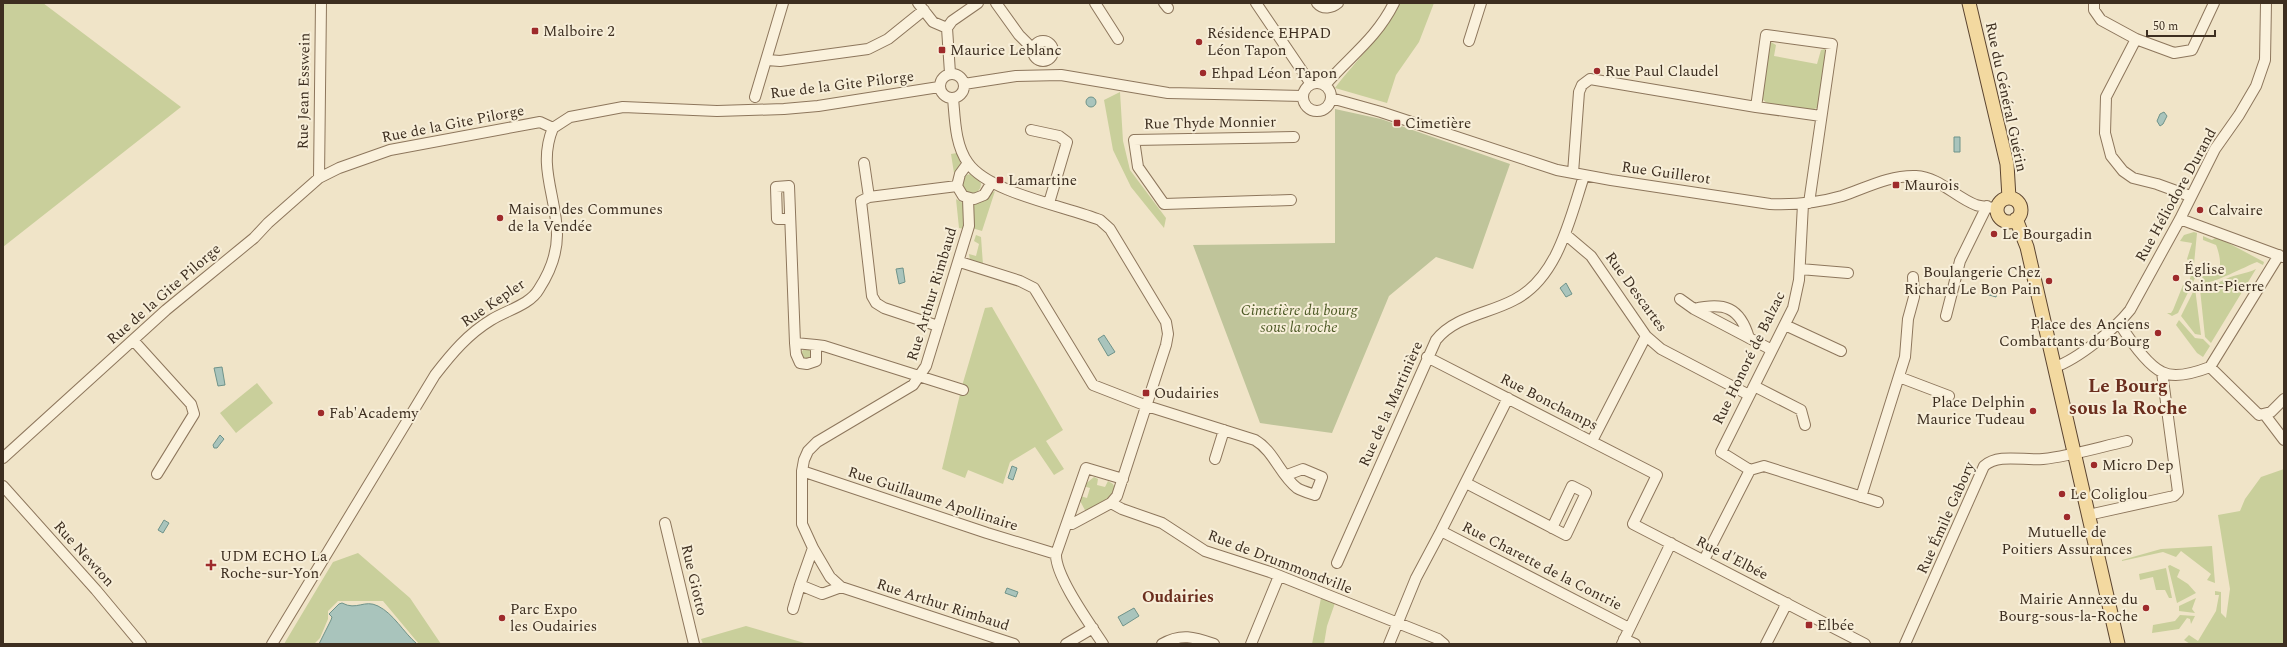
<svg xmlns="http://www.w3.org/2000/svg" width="2287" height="647" font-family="Spectral,serif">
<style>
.green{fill:#c9cf9b}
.cemetery{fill:#bfc49a}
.water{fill:#a9c4bc;stroke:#6f938a}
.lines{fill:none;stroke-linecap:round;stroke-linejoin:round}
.minor-casing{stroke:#8d765c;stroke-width:12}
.major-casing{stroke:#5b4430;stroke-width:15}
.minor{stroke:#faf1dc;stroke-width:10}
.major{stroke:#f3d9a0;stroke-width:13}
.poi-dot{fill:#9e2a2b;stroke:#f7eed8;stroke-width:1.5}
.labels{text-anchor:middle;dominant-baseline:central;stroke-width:4;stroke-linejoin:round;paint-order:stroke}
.poi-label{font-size:15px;fill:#3d2e20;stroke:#f7eed8;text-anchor:start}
.street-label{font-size:15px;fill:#3d2e20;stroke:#f7eed8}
.park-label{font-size:15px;font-style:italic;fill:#4d5a26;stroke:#f7eed8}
.neighbourhood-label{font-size:16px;font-weight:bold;fill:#6b2e1e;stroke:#f7eed8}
.district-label{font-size:19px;font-weight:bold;fill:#6b2e1e;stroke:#f7eed8}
</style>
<rect width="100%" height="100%" fill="#f0e4c8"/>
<path class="green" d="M3,3H43L181,107L3,247Z
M1398,3H1434L1419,42L1396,75L1387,103L1335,88C1356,60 1384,35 1398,3Z
M1771,42L1776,45L1774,56L1817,64L1821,50L1825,49L1828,53L1821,96L1817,108L1811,110L1767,103L1762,99L1769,44Z
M1120,92L1123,141L1130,170L1166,218L1164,228L1131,187L1113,150L1104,100Z
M957,153L961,164L954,173L951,154Z
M961 184a10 10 0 1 1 20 0a10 10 0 1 1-20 0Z
M995,191L982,231L972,228L974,203Z
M956,199L963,203L964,229L959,228Z
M2194,232L2197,233L2194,264H2191L2187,259L2192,243L2180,241L2184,235Z
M976,235L981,237L983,265L970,261L969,254L976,256L979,244L974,241Z
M2203,236L2212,240L2217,237L2264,262L2263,265L2257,262C2244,267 2215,283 2203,283L2202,275C2206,274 2208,276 2212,276C2225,273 2219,252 2216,245L2203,240Z
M2190,266L2196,276L2178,313L2172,316L2167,313H2171L2173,310L2183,285L2188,286L2191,275Z
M2256,269L2211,343L2205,337L2200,289C2212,287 2216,283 2226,279C2236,274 2246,274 2256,269Z
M2195,288L2201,335L2195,334L2181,316Z
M992,307L1063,430L1046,441L1064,469L1054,475L1035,447L1010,462L1003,484L968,470L965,478L942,469L962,386L985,308Z
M2179,320L2195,338L2203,339L2210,346L2203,357L2197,353L2176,325Z
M801.5 354a5.5 5.5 0 1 1 11 0a5.5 5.5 0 1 1-11 0Z
M257,383L273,403L236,433L220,413Z
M2284,469V644H2190L2184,640L2189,635L2198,641L2216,611L2219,595H2215V591L2221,592V613L2226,618L2230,589L2218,515L2240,511L2245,499L2261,477Z
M1094,477L1098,479L1097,485L1105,487L1108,481L1113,484L1115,488L1112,497L1086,512L1079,499L1080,496L1087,498L1090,488L1083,486Z
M2212,546L2215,583L2207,580L2211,574L2181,551L2176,557L2163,552L2122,561V560L2161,549Z
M358,553L410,598L441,644H419L383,601H338L328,611V619L320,638L314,644H284L333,562Z
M2170,565L2180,570L2177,577L2188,584L2196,593L2177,603L2168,566Z
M2166,568L2172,598H2169L2165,590H2156L2153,577L2140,580L2139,574Z
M1321,598L1335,603L1327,626L1324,644H1312Z
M2196,598L2192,609L2195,613L2179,611V606Z
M2180,615L2195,616L2191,624L2190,619L2187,618L2179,629L2152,633L2153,625L2175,621Z
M746,626L808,644H703L701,639Z"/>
<path class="cemetery" d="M1335,109L1381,119L1510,164L1473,269L1436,257L1389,296L1332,433L1260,423L1193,245L1335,243Z"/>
<path class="water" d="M1086 102a5 5 0 1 1 10 0a5 5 0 1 1-10 0Z
M2164,112L2167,116L2163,124L2160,126L2157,121L2160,114Z
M1954,137H1960V152H1954Z
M903,268L905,282L899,284L896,269Z
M1566,283L1572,294L1566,297L1560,288Z
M1988,287L1998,291L1996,297L1986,294Z
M1104,335L1115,352L1108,356L1098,339Z
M222,367L225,385L218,386L214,368Z
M220,435L224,439L217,448H214L213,445Z
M1012,466L1017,468L1013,480L1008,478Z
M164,520L169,523L163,533L158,530Z
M1007,588L1018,592L1016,597L1005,593Z
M342,603C357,611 364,599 378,606C394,614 403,632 417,644H319L331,620L332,617L329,614L339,604Z
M1134,608L1139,616L1123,626L1118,617Z"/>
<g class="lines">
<defs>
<path id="minor" d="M918,3L933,22L947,28
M996,3L1019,35L1033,49
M1095,3L1118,39
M1164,3L1168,8
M1256,3L1311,84
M1317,3C1323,10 1332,8 1338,3
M2094,3V10L2101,20L2136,39L2174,53L2192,50L2214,3
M2136,39L2106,97L2105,133L2111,156L2123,171L2133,178L2157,184L2190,196
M1469,41L1481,3
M1033 51a10 10 0 1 1 20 0a10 10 0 1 1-20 0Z
M767,60L780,61L868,49L888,39L924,10
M950,73L947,28L952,21L978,3
M940 86a12 12 0 1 1 24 0a12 12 0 1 1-24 0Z
M1303 97a14 14 0 1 1 28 0a14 14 0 1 1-28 0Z
M964,84L1016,76L1061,75L1168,93L1303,96
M1325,85C1350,56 1376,39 1394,3
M755,97L783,3
M953,98C955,119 955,145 968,163C989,193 1065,206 1100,220L1110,229L1166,322L1168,334L1166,345L1117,496L1111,503L1072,524L1067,523
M1331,98L1381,112L1557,170L1611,180L1770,204C1795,205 1818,203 1842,196C1866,188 1889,175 1916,176C1939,177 1955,197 1976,205C1982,207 1991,207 1997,208
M553,128L570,117L623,107L717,111L784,109L818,106L939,87
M1031,130L1059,136L1067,142L1049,203
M864,163L869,197
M968,163L960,174L957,186L963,196L974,199L984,195L992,182
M1573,173L1579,92L1582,85L1590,79L1756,107
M319,178L321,3
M968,199L969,226L926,366L913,385L817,442L808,451L804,460L802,471V524L813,548L830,577L841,587L1014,644
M1291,200L1164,204L1138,167L1134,140L1294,137
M1809,203L1832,44L1766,35L1756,107L1821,116
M790,219H777L776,187L789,186L795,343L816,345
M2180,219L2283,257
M1565,234L1591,256L1646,336L1661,349L1749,395
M960,262L1020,281L1034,288L1093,385L1147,406L1255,440C1274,451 1280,475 1297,488C1302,491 1309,493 1315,495L1322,477L1303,469L1287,475
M1800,269L1848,273
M1680,299L1694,309L1772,350
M1694,309C1724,302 1740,307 1749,338
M1946,316L1960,261L1987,206
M2119,323C2128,337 2147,365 2162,372C2175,379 2197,372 2210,367L2279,255
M1785,325L1841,351
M938,326L884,308L876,303L872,296L861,201L869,197L957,186
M133,340L191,404L194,414L157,474
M795,343L796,354L800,363L807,364L816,361V345L824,346L963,390
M1427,357L1657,475L1633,524L1865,644
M2055,367C2078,359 2115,329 2130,310L2180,219L2215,149L2239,115L2256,86L2265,60L2266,3
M2210,367L2259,415L2271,412L2284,399
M1899,377L1949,396
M1754,386L1801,410L1805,425
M2265,415L2284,440
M1592,441L1646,336
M3,458L166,310L254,238L268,223L319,178L339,168L390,150L540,122L553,128
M1215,459L1224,430
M1750,470L1764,466L1878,502
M802,471L987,533L1056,554
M1466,483L1566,535L1586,493L1572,486L1552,528
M3,486L96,590L141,644
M1861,497L1905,357L1908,319L1914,297L1913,277
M1111,503L1122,509L1162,523L1205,551L1270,572L1438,639L1444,644
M2088,515L2174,496L2178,492L2162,372
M665,523L694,644
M1441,531L1629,628
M813,548L800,585L822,594L841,587
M1704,560L1750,470L1721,452L1793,308L1799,280L1803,204
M1337,563L1436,340C1455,316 1488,314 1514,300C1558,278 1570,218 1584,176
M793,609L800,585
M1624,639L1635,644
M272,644L435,375C452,353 468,334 491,320C507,310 530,305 539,289C550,272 557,255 557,235C557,197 537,166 553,128
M1066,644L1093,628
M1103,644C1090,624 1055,576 1056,554L1086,468L1123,479
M1162,644C1181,633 1194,637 1214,644
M1251,644L1279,576
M1389,644L1416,578L1441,531L1508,398
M1622,644L1671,543
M1766,644L1787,603
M1905,644L1984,466C1999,453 2024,461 2043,459C2071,456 2100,447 2127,441"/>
<path id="major" d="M1969,3L2007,164L2009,198
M1997 210a12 12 0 1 1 24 0a12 12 0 1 1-24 0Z
M2016,219L2027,247L2118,644"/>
</defs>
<use href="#minor" class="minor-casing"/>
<use href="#major" class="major-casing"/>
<use href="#minor" class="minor"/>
<use href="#major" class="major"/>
</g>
<g class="poi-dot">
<rect x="531" y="27" width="8" height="8" rx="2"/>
<circle cx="1199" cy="42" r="4"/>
<rect x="938" y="46" width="8" height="8" rx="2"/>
<circle cx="1597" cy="71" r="4"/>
<circle cx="1203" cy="73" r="4"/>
<rect x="1393" y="119" width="8" height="8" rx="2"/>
<rect x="996" y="176" width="8" height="8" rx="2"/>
<rect x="1892" y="181" width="8" height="8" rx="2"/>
<circle cx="2200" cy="210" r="4"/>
<circle cx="500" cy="218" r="4"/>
<circle cx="1994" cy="234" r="4"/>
<circle cx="2176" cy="278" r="4"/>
<circle cx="2049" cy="281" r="4"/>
<circle cx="2158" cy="333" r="4"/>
<rect x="1142" y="389" width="8" height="8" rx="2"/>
<circle cx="2033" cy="411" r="4"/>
<circle cx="321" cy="413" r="4"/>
<circle cx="2094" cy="465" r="4"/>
<circle cx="2062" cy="494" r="4"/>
<circle cx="2067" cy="517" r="4"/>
<path d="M209 559h4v4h4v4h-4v4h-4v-4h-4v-4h4z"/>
<circle cx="2146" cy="608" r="4"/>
<circle cx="502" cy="618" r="4"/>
<rect x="1805" y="621" width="8" height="8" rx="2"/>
</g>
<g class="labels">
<g class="poi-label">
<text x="543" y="31">Malboire 2</text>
<text x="1207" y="33">Résidence EHPAD<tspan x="1207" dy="17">Léon Tapon</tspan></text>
<text x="950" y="50">Maurice Leblanc</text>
<text x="1605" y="71">Rue Paul Claudel</text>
<text x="1211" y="73">Ehpad Léon Tapon</text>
<text x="1405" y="123">Cimetière</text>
<text x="1008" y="180">Lamartine</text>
<text x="1904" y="185">Maurois</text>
<text x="508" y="209">Maison des Communes<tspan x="508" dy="17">de la Vendée</tspan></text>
<text x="2208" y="210">Calvaire</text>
<text x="2002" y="234">Le Bourgadin</text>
<text x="2184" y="269">Église<tspan x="2184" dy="17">Saint-Pierre</tspan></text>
<text x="2041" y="272" text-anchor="end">Boulangerie Chez<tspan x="2041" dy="17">Richard Le Bon Pain</tspan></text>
<text x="2150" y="324" text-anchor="end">Place des Anciens<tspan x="2150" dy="17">Combattants du Bourg</tspan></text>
<text x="1154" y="393">Oudairies</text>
<text x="2025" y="402" text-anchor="end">Place Delphin<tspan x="2025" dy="17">Maurice Tudeau</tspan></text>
<text x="329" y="413">Fab'Academy</text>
<text x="2102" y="465">Micro Dep</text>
<text x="2070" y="494">Le Coliglou</text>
<text x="2067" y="532" text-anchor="middle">Mutuelle de<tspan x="2067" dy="17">Poitiers Assurances</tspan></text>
<text x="220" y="556">UDM ECHO La<tspan x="220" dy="17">Roche-sur-Yon</tspan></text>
<text x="2138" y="599" text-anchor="end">Mairie Annexe du<tspan x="2138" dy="17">Bourg-sous-la-Roche</tspan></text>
<text x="510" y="609">Parc Expo<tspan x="510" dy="17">les Oudairies</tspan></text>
<text x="1817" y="625">Elbée</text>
</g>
<g class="street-label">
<text transform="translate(842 85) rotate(-7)">Rue de la Gite Pilorge</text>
<text transform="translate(304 91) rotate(-89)">Rue Jean Esswein</text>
<text transform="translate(2006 97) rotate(78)">Rue du Général Guérin</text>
<text transform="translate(1210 123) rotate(-1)">Rue Thyde Monnier</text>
<text transform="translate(453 124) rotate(-11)">Rue de la Gite Pilorge</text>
<text transform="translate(1666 173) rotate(8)">Rue Guillerot</text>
<text transform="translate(2176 195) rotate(-61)">Rue Héliodore Durand</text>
<text transform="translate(1636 292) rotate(54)">Rue Descartes</text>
<text transform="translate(164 294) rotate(-41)">Rue de la Gite Pilorge</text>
<text transform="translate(932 294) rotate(-73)">Rue Arthur Rimbaud</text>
<text transform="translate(493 303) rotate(-34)">Rue Kepler</text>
<text transform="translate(1749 358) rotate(-64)">Rue Honoré de Balzac</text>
<text transform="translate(1549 402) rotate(27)">Rue Bonchamps</text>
<text transform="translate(1391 404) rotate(-66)">Rue de la Martinière</text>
<text transform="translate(933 499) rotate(18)">Rue Guillaume Apollinaire</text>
<text transform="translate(1946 518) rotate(-66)">Rue Émile Gabory</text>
<text transform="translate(84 554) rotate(48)">Rue Newton</text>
<text transform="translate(1732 558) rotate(27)">Rue d'Elbée</text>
<text transform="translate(1280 562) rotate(21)">Rue de Drummondville</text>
<text transform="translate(1542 566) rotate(27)">Rue Charette de la Contrie</text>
<text transform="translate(694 580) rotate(77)">Rue Giotto</text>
<text transform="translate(943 605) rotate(18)">Rue Arthur Rimbaud</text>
</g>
<g class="park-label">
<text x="1299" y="310">Cimetière du bourg<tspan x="1299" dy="17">sous la roche</tspan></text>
</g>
<g class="neighbourhood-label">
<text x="1178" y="597">Oudairies</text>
</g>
<g class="district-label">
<text x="2128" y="386">Le Bourg<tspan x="2128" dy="22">sous la Roche</tspan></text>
</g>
</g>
<rect width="2287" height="647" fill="none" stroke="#3d2e20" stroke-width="8"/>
<path d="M2147 30v6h68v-6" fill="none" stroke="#3d2e20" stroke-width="2"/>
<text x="2153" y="30" font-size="12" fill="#3d2e20" stroke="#f7eed8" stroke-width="3" paint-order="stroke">50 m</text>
</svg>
